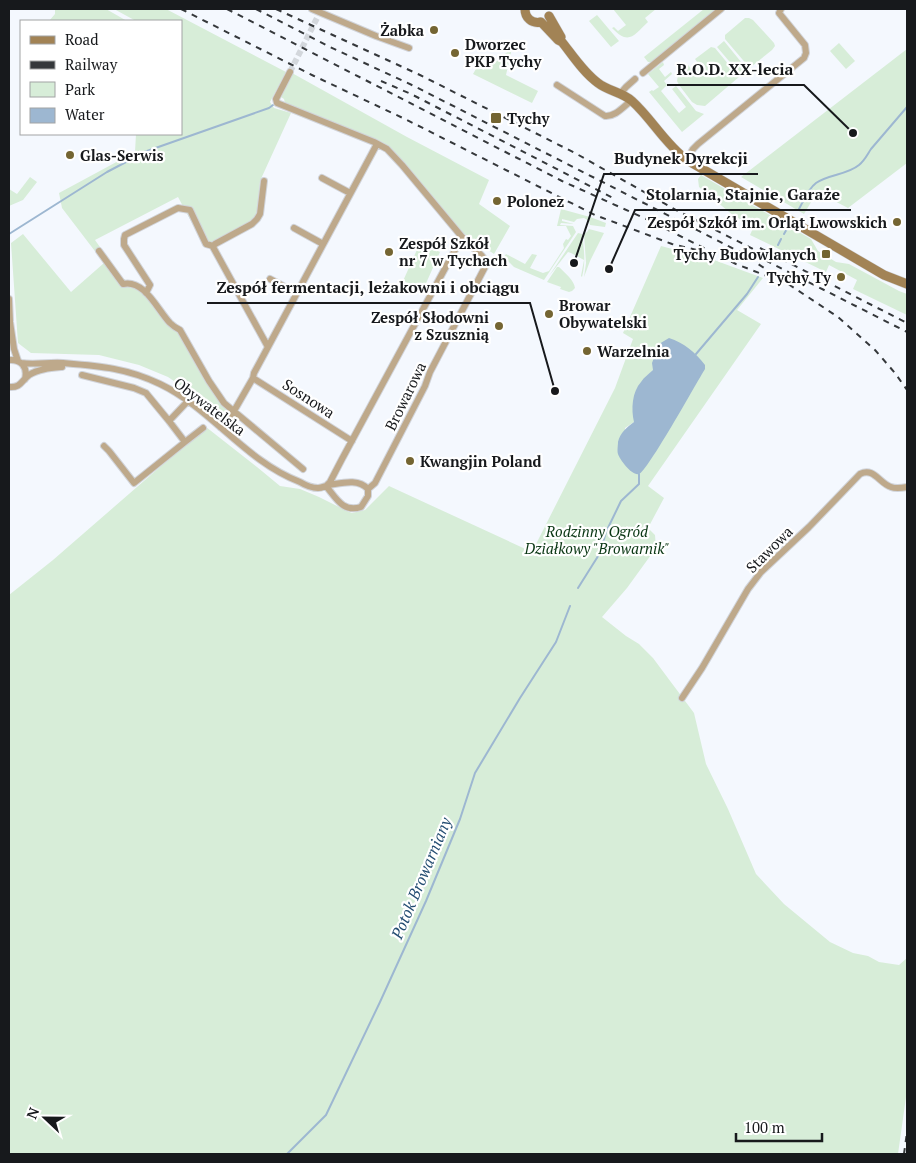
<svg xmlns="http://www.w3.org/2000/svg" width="916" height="1163" font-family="'PT Serif',serif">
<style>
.green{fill:#d7edd8;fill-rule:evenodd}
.water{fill:#9db7d1}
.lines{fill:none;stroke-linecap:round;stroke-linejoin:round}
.stream{stroke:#9db7d1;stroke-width:2}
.street-tunnel{stroke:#d3d7dc;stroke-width:6;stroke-dasharray:6 3;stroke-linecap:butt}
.street-casing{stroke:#d1d4da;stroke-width:8}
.secondary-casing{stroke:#d1d4da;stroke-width:10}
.street{stroke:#bea98b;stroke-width:6}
.secondary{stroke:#a28355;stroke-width:9}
.rail{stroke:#35383b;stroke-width:2;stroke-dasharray:6 6;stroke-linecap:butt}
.poi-dot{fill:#746532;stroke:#fff;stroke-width:2}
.labels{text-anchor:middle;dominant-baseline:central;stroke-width:4.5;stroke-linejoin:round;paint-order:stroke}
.poi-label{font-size:15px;font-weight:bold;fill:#17191c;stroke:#fff;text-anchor:start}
.street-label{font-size:15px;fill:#17191c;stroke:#fff}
.park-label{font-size:15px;font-style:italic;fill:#093613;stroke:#fff}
.water-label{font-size:16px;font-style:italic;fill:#244d72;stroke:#fff}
.leader{fill:none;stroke:#17191c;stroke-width:2}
.callout-dot{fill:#17191c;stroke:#fff;stroke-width:2}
.callout-label{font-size:16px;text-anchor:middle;font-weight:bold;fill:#17191c;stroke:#fff;stroke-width:4.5;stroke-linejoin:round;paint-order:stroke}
</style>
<rect width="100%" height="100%" fill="#f4f8fe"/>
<path class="green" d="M55,9H106L127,21H49L55,14Z
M114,9H166L286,72L270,102L274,108L291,113L260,181L257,213L255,218L250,222L205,247L178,197L95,240L121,277L140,289L176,330L206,383L228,410V415L211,406L168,377L139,365L99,355L31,353L18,343L11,243L23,234L71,292L104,263L62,208L59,193L135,152L136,134H181V21H136Z
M613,9H656L645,18L648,22C634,35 629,46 612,28L614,27L618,31L626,25Z
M704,9H718L652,62H648L644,57Z
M597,15L619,41L611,47L589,21Z
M745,18H749L753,20L774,43L775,46L772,50L751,67L748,66L725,39V35Z
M724,41L746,68L740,74L717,47Z
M839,43L855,61L846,69L830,51Z
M711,47L715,48L739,77L705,106L697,105L692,102L679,85L677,81L678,75L688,65L693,71L700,66L695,59Z
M512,48L506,75L538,91L532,103L473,74L477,67L484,70L485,67L493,64Z
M907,49V163L848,208L817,192L804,214L741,177Z
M663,62L664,65L659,69L665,77L671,72L672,74L664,81L667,85L661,91L679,113L686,107L672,89L676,86L696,111L704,114L682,132L649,92L652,90L653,91L659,87L648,74Z
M292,73L407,137L489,180L479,204L510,226L494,254L463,233L392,149L382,142L285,103L284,99L281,97Z
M701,175L811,239L818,251L836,262L849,264L899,291L907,294V315L853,289L857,280L829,265L826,272L750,235L754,226L734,216L699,187L698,179Z
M30,177L37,182L23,200L9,206V189L17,194Z
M561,209L590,217L606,223L605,227L590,225L589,221L584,218L577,219L574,222L562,219V221L574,224L561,223L560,225L573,226L576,232L544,280L514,267L504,257L506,254L525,264L532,254L537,255L530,268L543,273L549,271L564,248L563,244L566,239L568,240L571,236L566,226H557Z
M589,229L604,233L590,261L584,277L586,263L584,234L587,232Z
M578,233L582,234C584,249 586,262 582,277L581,276L584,260L571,253L568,252L549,276Z
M420,243L440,252L423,290L403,281Z
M661,246L714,260L763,278L737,310L761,324L648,486L664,498L648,528L655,535L656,548L627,588L602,617L626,636L639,644L653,658L694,713L706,764L728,809L756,874L784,904L830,942L853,953L868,956L879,962L899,965L907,958V1090L898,1154H9V595L53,560L206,427L257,467L280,486L300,489L319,497L347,511L352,513L365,510L389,486L532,552L615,388L633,339L623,333ZM653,370L625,466V428L634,422L648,375Z
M557,267H559C565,273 574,280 575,288L572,291L569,292L560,289L561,287L547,282Z"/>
<path class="water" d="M669,338C684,343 695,352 705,365V369C697,382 647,472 639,474C632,476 620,460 618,454C617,451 618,445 618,442C620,433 627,427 634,422C631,409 632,392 641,382C644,377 649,374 653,370L652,363L659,344Z"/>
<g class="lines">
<path class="stream" d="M799,209C804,200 808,189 816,183C829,174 847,175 859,165C865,160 867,155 871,149C883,135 895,121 907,107
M9,234L107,172L147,151L269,108L273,105
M784,234L788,227
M778,245L781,239
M696,354L747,294L758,277
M578,588L600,553L606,532L621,501L639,484V474
M287,1154L326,1115L380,1002L426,901L460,819L475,773L520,698L556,642L570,606"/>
<path class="street-tunnel" d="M290,72L318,16"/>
<defs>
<path id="street" d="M312,9L376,36L409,48
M290,72L276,99L277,103L374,142L387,149L402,165L462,237L482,256L486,261L485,267L430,372L425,386L375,483L368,489
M643,73L721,9
M557,85L605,116C615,117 623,107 631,101
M620,94L626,87L635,79
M687,160L693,149L698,144L804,58L806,53L805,45L779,13L781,9
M322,178L350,193
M264,181L260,214L257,219L252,224L215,244L213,247L268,347L254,373L253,378L352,441
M294,228L323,244
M99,251L123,284C144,279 157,309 170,323C173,326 176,328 180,330L209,381L224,403L303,469
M270,279L296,293
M146,293L150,285L124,245V239L125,235L178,208L190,210L206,244L213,246
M9,299L10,322L14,349L18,361
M268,347L377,144
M9,360C21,359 28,367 25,379
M21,363C36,365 49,362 63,363C99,366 127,368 160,384C212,409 245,461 300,482C305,485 312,488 318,488C322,488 325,486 329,485C342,483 358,478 368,489V496L361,507C343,513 336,498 326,486
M82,375L134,388L146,393L169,421L188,401
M9,387C21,388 21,381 29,375C38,369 51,368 62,367
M220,427L234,411L253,378
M185,442L203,428
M104,446L109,451L134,483L185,442L169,421
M326,486L330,482L342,459L462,237
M682,698L702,668L748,589L761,572L809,527L860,474C874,467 879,483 891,487C896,489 902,488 907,487"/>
<path id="secondary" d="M525,9C525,18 532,24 541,22
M549,16L561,37
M541,22L558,40L562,42C573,56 584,73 598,83C608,91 622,92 632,101C652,119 665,144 687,160L884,275L907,284"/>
</defs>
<use href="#street" class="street-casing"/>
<use href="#secondary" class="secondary-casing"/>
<use href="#street" class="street"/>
<use href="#secondary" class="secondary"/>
<path class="rail" d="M181,9L314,76L405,119L595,215L672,244L701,251
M227,9L562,181L644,218L736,264L767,276
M256,9L330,47L414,86L740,252L838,317L875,350L895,373L907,390
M276,9L420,75L575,153L676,210L765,255
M381,81L411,94L613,198
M760,248L907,323
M755,255L907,332
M904,1154L907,1132"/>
</g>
<g class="poi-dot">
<circle cx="434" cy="30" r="5"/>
<circle cx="455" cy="53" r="5"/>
<rect x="490" y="112" width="12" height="12" rx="2.5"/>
<circle cx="70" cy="155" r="5"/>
<circle cx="497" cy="201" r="5"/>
<circle cx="897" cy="222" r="5"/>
<circle cx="389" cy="252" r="5"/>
<rect x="821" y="249" width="10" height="10" rx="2.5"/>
<circle cx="841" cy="277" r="5"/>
<circle cx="549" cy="314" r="5"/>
<circle cx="499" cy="326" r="5"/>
<circle cx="587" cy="351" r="5"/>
<circle cx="410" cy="461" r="5"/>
</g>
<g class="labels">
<g class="poi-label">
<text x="424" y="30" text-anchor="end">Żabka</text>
<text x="465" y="44">Dworzec<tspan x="465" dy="17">PKP Tychy</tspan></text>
<text x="507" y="118">Tychy</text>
<text x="80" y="155">Glas-Serwis</text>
<text x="507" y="201">Polonez</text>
<text x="887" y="222" text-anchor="end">Zespół Szkół im. Orląt Lwowskich</text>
<text x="399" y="243">Zespół Szkół<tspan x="399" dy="17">nr 7 w Tychach</tspan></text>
<text x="816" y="254" text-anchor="end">Tychy Budowlanych</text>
<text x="831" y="277" text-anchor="end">Tychy Ty</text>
<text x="559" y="305">Browar<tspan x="559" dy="17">Obywatelski</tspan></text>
<text x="489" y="317" text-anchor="end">Zespół Słodowni<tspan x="489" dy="17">z Szusznią</tspan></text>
<text x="597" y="351">Warzelnia</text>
<text x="420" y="461">Kwangjin Poland</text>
</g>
<g class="street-label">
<text transform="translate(405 396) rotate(-64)">Browarowa</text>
<text transform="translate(309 398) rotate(33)">Sosnowa</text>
<text transform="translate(210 406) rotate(37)">Obywatelska</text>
<text transform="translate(769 549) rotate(-45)">Stawowa</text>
</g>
<g class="park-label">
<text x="597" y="531">Rodzinny Ogród<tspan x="597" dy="17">Działkowy "Browarnik"</tspan></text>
</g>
<g class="water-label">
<text transform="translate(421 878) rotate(-67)">Potok Browarniany</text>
</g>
</g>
<path class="leader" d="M853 133L804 85H667M574 263L604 174H758M609 269L635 210H851M555 391L530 303H207"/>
<g class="callout-dot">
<circle cx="853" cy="133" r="5"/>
<circle cx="574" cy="263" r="5"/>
<circle cx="609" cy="269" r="5"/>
<circle cx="555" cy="391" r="5"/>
</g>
<g class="callout-label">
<text x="735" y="75">R.O.D. XX-lecia</text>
<text x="681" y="164">Budynek Dyrekcji</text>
<text x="743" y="200">Stolarnia, Stajnie, Garaże</text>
<text x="368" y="293">Zespół fermentacji, leżakowni i obciągu</text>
</g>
<rect width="916" height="1163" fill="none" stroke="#17191c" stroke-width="20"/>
<rect x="20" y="20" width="162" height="115" fill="#ffffff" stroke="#a2a3a4"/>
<rect x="30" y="36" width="25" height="8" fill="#a28355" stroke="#a2a3a4"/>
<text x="65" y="45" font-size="15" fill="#17191c">Road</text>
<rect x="30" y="61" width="25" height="8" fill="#35383b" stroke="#a2a3a4"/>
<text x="65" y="70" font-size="15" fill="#17191c">Railway</text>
<rect x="30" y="82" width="25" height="15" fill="#d7edd8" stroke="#a2a3a4"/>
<text x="65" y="95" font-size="15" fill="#17191c">Park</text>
<rect x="30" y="108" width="25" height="15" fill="#9db7d1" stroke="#a2a3a4"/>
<text x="65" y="120" font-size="15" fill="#17191c">Water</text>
<g transform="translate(45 1118) rotate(292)" stroke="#ffffff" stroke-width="4" paint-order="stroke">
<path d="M0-4L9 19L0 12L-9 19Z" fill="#17191c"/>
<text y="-8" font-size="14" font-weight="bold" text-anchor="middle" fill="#17191c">N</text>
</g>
<path d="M736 1133v8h86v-8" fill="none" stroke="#17191c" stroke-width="2.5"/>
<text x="744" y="1133" font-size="15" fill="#17191c" stroke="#ffffff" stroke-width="4" paint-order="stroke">100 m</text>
</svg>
